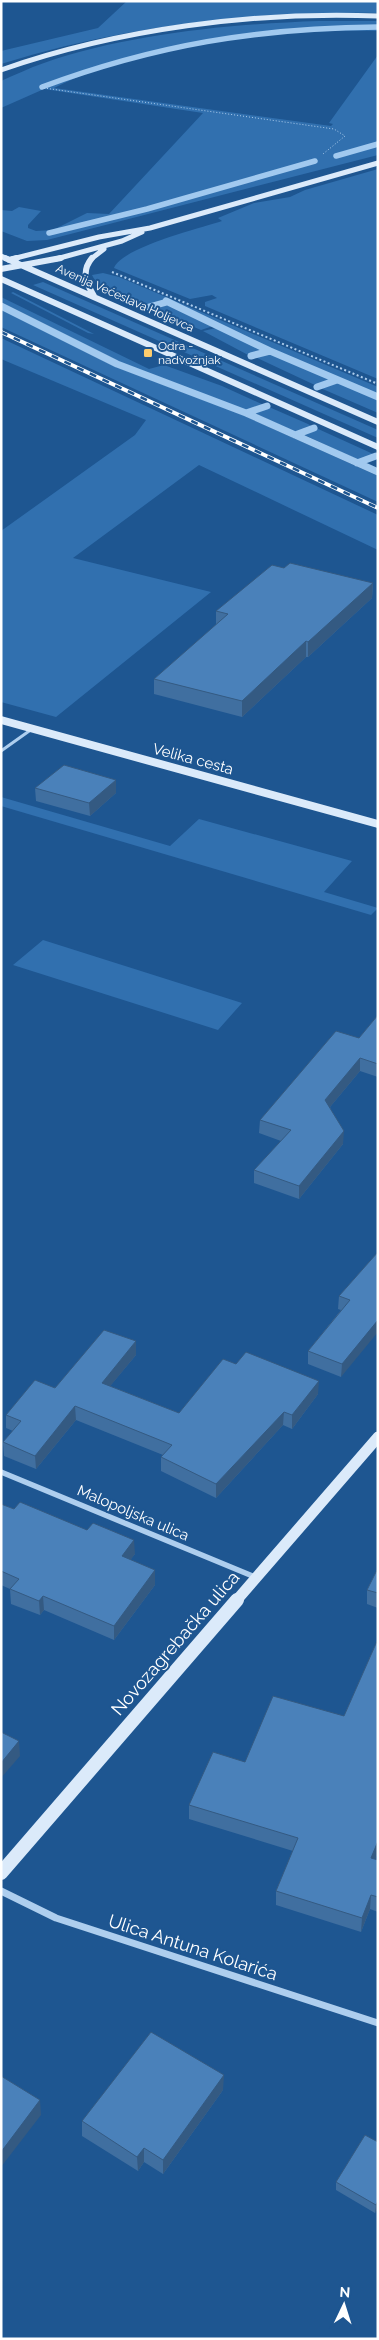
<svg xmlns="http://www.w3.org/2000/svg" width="379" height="2340" font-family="Raleway,sans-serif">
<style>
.green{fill:#3170af}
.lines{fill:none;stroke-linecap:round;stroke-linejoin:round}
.stream-far1{stroke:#a1c9ef;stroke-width:5.5}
.stream{stroke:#a1c9ef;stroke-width:7}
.path-far1{stroke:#aeceee;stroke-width:1;stroke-dasharray:1 2;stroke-linecap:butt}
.path{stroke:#aeceee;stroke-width:2;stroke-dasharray:2 2.5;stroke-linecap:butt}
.service{stroke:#aeceee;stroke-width:3}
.minor-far1{stroke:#aeceee;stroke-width:5.5}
.minor{stroke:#aeceee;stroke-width:7}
.secondary-far4{stroke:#dbeafa;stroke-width:5}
.secondary-far3{stroke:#dbeafa;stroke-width:6}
.secondary-far2{stroke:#dbeafa;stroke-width:8}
.secondary-far1{stroke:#dbeafa;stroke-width:11}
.secondary{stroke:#dbeafa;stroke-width:14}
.rail-casing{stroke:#fff;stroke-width:4}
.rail{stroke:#1e5691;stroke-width:2.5;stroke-dasharray:7;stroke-linecap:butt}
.wall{fill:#406fa0}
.shaded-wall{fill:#345a82}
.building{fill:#4a81ba;stroke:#345a82}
.poi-dot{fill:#fdcc6d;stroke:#1e5691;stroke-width:2}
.labels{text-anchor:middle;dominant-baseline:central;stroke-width:4;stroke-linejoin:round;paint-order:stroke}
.far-street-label{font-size:12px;fill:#fff;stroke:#1e5691}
.far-poi-label{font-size:12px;fill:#fff;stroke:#1e5691;text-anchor:start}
.street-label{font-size:15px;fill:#fff;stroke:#1e5691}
.near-street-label{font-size:18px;fill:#fff;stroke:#1e5691}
</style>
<rect width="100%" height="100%" fill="#1e5691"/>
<path class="green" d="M127,1H378V13C250,11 123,26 1,64V51L98,28Z
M319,21H378V31C276,29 145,41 54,88L331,126L333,124L329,123L378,55V155L47,240L27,241L1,231V210L12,211L19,207L41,211L28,225V228L36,231L53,230L87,213L109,214L203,113L44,89L1,108V81C15,75 29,68 44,63C127,34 231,24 319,21Z
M378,169V379L205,306V302L217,298L212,295L190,299L114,268C121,248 200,228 222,221L218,218L254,203L290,197L305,190Z
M103,273L119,277L378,387V395L263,345L168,300L147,307C130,299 98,290 92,275Z
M43,282L378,430V438L33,285Z
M13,292L94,334L88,333L11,293Z
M1,297L149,369L164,365L222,386L266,406L250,412L122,363L1,302Z
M165,303L213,326L201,330L150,308Z
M1,309L114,366L238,413L378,476V502L1,327Z
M216,328L265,351L250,356L203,331Z
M1,338L378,515V550L199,465L73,558L211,592L56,717L1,702V531L135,435L146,420L1,359Z
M268,352L274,355L332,380L317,386L253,356Z
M334,381L378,400V413L318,387Z
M269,407L308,424L313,427L298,433L252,412Z
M316,428L371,453L375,455L361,461L300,433Z
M1,797L170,846L199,819L352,861L324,892L378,908L371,915L1,806Z
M43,940L242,1003L218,1030L13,965Z"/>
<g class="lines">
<path class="stream-far1" d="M42,87C155,45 257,28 378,27
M336,156L378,144
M49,233L147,209L315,161"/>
<path class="stream" d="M166,301L270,351L378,397
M1,306L117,364L246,413L378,472
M149,307L167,302
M251,356L270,351
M317,387L337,380
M246,413L267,406
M295,435L314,428
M357,463L376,456"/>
<path class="path-far1" d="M44,88L334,129L345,136L323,154"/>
<path class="path" d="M112,272L378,384"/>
<path class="service" d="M1,751L32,729"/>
<path class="minor-far1" d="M1,1472L255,1577"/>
<path class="minor" d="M1,1891L56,1918L378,2023"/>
<path class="secondary-far4" d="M1,70C117,29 255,11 378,16
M1,256L8,259
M12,259L99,237L150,228L378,163
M56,259L122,241L142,232
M91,259L104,249"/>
<path class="secondary-far3" d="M5,258L378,422
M92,258C81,271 86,283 94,296
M9,260L17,258
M1,269L61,258
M1,279L378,447"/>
<path class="secondary-far2" d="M1,720L378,824"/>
<path class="secondary-far1" d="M236,1601L378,1437"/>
<path class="secondary" d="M1,1873L237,1600"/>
<defs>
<path id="rail" d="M1,332L378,508"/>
</defs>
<use href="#rail" class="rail-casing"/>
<use href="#rail" class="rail"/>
</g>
<path class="wall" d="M284,568L373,583L372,598L308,657H306L242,717L154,694V679L216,625V611Z
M116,780V793L90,816L36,801L35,788Z
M378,1015V1077L360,1071L330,1107L343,1144L299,1199L254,1183V1170L281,1141L259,1133L260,1120L359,1038Z
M378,1252L341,1377L308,1364V1351L341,1310L338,1309L339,1296Z
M136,1341V1355L110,1386L179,1413L318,1394L292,1429L283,1425L216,1498L161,1471V1457L163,1455L76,1420L36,1469L4,1456L3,1442L13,1431L6,1428V1415Z
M1,1504L135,1554L130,1560L155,1585L114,1640L44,1610L40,1615L11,1604L10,1589L1,1585Z
M378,1568V1608L367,1604V1590Z
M378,1639V1852L375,1859L378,1860V1912L370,1909L361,1932L276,1905V1891L293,1851L189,1819V1805L245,1762L344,1716Z
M223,2090L163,2174L144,2162L138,2171L82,2136V2121Z
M378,2142V2208L375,2213L336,2190V2182Z"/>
<path class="shaded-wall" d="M373,583L372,598L308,657V642Z
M306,641V657L242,717V701Z
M116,780V793L90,816L89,803Z
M360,1058V1071L325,1113V1100Z
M344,1131L343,1144L299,1199V1186Z
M378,1320V1332L341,1377L342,1364Z
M136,1341V1355L102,1396V1383Z
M319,1381L318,1394L292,1429V1415Z
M75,1406L76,1420L36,1469L35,1456Z
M284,1412L283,1425L216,1498V1484Z
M134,1540L135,1554L122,1571V1556Z
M155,1570V1585L114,1640V1626Z
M43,1596L44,1610L40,1615L39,1601Z
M19,1741L20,1756L1,1778V1763Z
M378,1841V1852L370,1872L371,1858Z
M371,1895L370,1909L361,1932L362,1918Z
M224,2075L223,2090L163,2174V2160Z
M40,2100L41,2115L1,2167V2152Z
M144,2148V2162L138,2171L137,2157Z
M378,2201V2208L375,2213L376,2205Z"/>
<path class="building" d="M290,563L373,583L308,642L306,641L242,701L154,679L228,614L216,611L272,565L284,568Z
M64,765L116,780L89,803L35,788Z
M378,1015V1064L360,1058L325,1100L344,1131L299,1186L254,1170L291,1130L260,1120L336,1031L359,1038Z
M378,1252V1320L342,1364L308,1351L350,1300L339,1296Z
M104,1330L136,1341L102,1383L179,1413L223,1359L236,1364L246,1352L319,1381L292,1415L284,1412L216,1484L161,1457L172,1445L75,1406L35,1456L3,1442L21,1421L6,1415L35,1380L55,1388Z
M20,1502L87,1530L93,1523L134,1540L122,1556L155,1570L114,1626L43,1596L39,1601L10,1589L19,1579L1,1571V1504L14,1509Z
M378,1568V1593L367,1590Z
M378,1639V1841L371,1858L378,1860V1897L371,1895L362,1918L276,1891L298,1838L189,1805L213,1752L245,1762L273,1696L344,1716Z
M1,1732L19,1741L1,1763Z
M151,2032L224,2075L163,2160L144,2148L137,2157L82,2121Z
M1,2076L40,2100L1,2152Z
M365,2135L378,2142V2201L376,2205L336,2182Z"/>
<rect class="poi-dot" x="143" y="348" width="10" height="10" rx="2.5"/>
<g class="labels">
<g class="far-street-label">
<text transform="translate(125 298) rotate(24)">Avenija Većeslava Holjevca</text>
</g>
<g class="far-poi-label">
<text x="158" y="346">Odra -<tspan x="158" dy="14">nadvožnjak</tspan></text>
</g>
<g class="street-label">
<text transform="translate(193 759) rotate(15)">Velika cesta</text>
<text transform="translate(133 1513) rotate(23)">Malopoljska ulica</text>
</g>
<g class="near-street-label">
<text transform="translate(175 1643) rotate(-49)">Novozagrebačka ulica</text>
<text transform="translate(193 1947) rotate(18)">Ulica Antuna Kolarića</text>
</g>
</g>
<rect width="379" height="2340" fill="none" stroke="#ffffff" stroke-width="5"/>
<g transform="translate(344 2305) rotate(4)" stroke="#1e5691" stroke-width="4" paint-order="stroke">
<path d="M0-4L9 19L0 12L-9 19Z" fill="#ffffff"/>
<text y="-8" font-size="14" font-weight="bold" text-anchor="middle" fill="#ffffff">N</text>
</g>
</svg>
